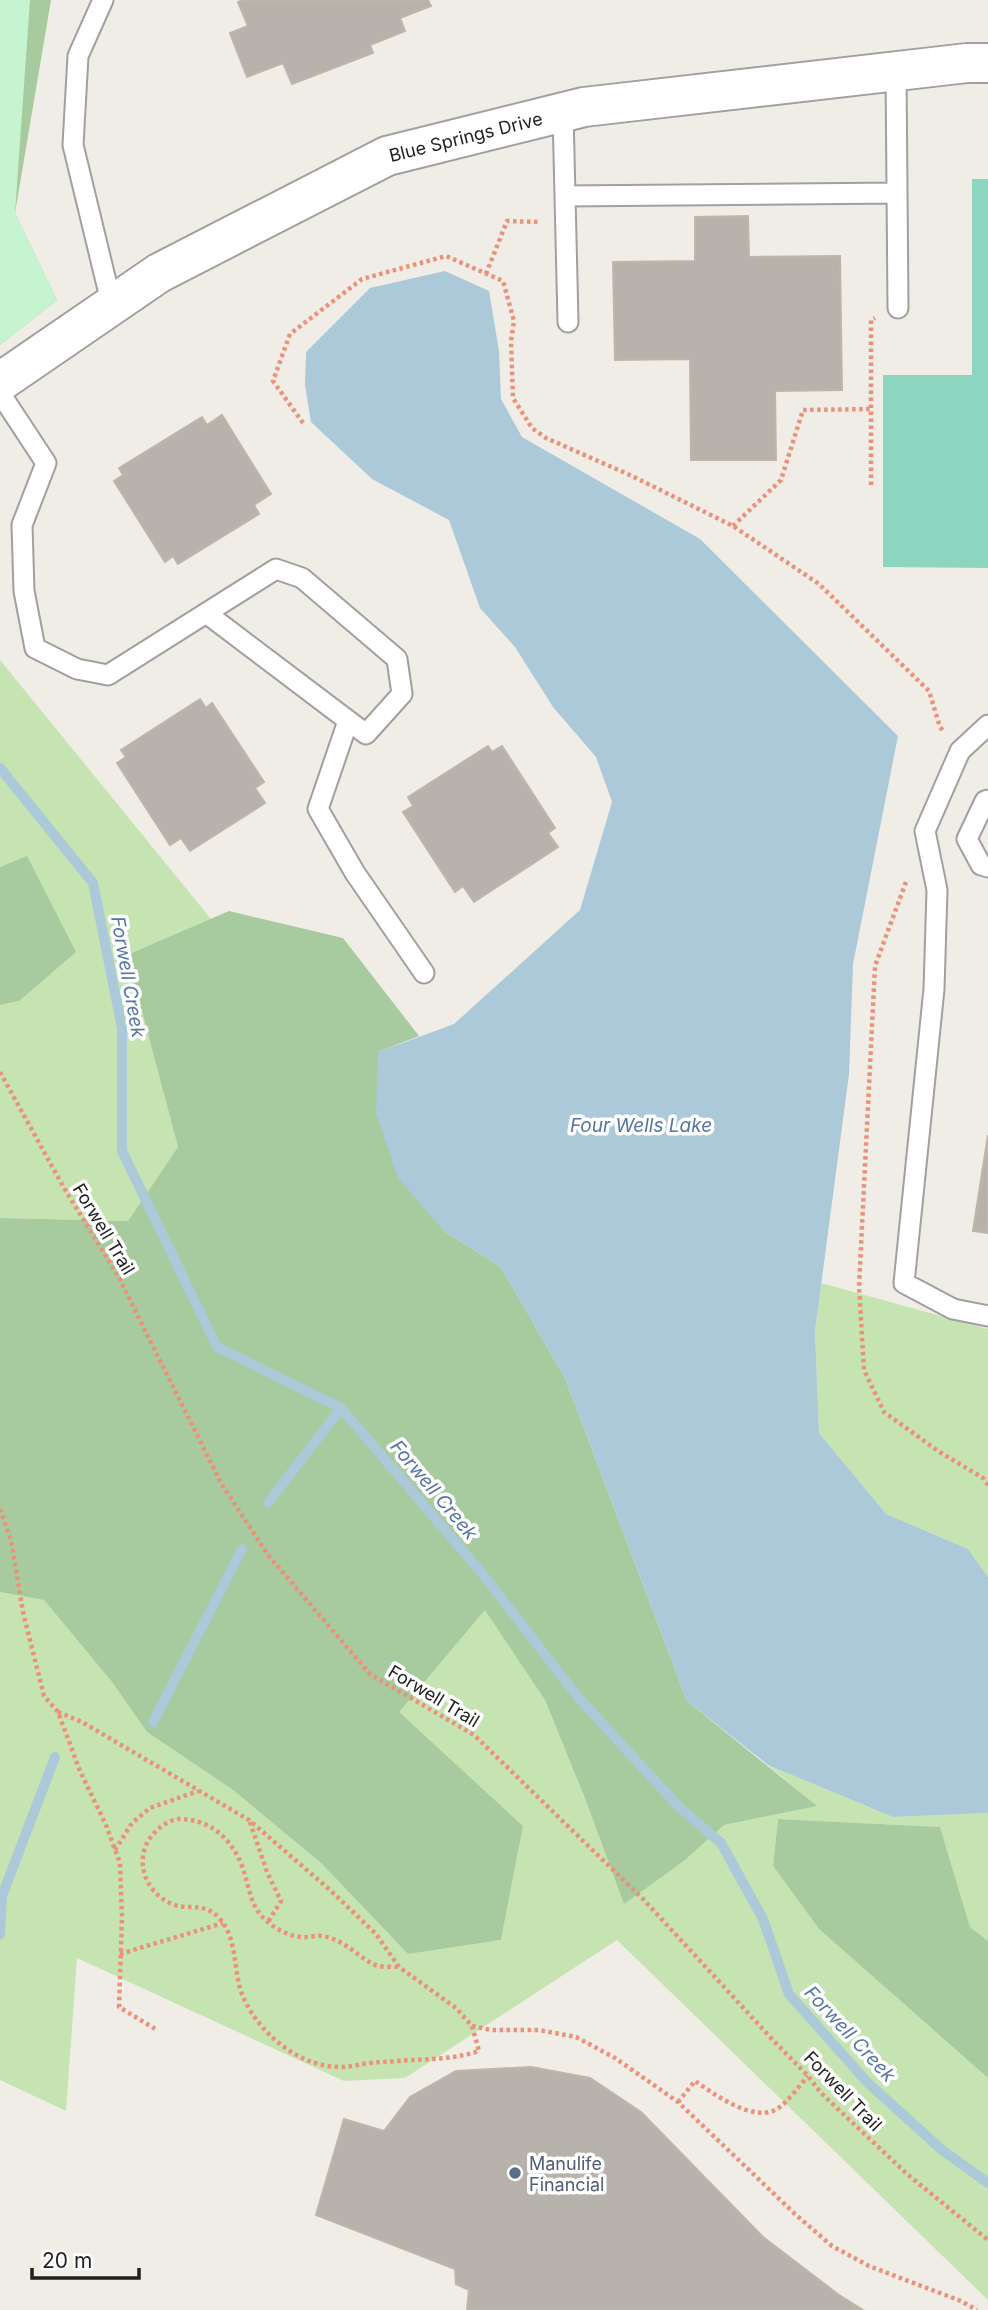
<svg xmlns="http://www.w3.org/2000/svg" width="988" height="2310" font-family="Inter,sans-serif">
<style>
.grass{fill:#c5e4b1}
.forest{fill:#a7ca9f}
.park{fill:#c7f4d0}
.pitch{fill:#8cd6c1}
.water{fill:#abc9d8}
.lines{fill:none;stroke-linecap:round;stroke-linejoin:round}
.stream{stroke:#abc9d8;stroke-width:10}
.building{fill:#b8b2ac;stroke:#bfb5aa;stroke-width:2}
.service-casing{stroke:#a0a0a0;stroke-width:23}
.minor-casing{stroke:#a0a0a0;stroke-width:42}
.path{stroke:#ec9179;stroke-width:4.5;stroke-dasharray:3.5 3.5;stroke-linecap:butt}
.service{stroke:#fff;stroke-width:19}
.minor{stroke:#fff;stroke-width:38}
.service-dot{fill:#5c6f8a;stroke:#fff;stroke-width:2.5}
.labels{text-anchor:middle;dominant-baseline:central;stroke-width:7;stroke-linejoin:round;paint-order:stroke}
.street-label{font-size:18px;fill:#1f1f1f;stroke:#fff}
.service-label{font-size:18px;fill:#4e5e75;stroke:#fff;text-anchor:start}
.water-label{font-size:19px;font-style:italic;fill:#5475a5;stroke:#fff}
</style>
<rect width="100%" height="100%" fill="#efede6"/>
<path class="grass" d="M0,660L211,919L127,955L178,1147L128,1221L0,1218V1005L19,1001L27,857L0,867Z
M821,1283L988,1329V1577L968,1549L886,1514L819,1433L815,1331Z
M0,1592L44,1600L112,1682L147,1732L233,1790L321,1863L408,1954L501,1940L523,1826L398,1712L486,1609L545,1700L586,1801L624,1903L685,1860L724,1825L816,1806L768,1765L893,1817L988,1813V1941L970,1927L940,1827L778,1819L773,1866L819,1929L988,2078V2300L617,1940L405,2078L344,2081L77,1958L66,2111L0,2080Z"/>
<path class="forest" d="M0,0H51L15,213L57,300L0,345Z
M27,856L76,952L19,1001L0,1005V867Z
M229,911L343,938L419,1036L378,1052L444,1231L501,1267L565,1378L687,1701L817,1806L724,1825L685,1860L624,1904L586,1801L545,1700L485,1610L399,1712L523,1826L501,1940L408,1954L321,1863L233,1790L147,1732L112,1682L44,1600L0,1592V1218L128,1221L178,1147L127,955Z
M778,1819L940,1827L970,1927L988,1941V2078L819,1929L773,1866Z"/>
<path class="park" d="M0,0H30L15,213L57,300L0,345Z"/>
<path class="pitch" d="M972,179H988V568L883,567V375H972Z"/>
<path class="water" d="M445,271L489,291L499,351L501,399L522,437L700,539L898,736L853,964L849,1074L815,1331L819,1433L886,1514L968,1549L988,1577V1813L893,1817L768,1765L687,1701L565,1378L501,1267L444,1231L398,1178L376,1113L378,1052L454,1024L580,910L612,802L596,757L553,707L515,647L480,608L449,520L372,479L311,422L305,385L306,352L370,288Z"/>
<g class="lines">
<path class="stream" d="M0,768L93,883L122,1028V1151L217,1347L341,1408L481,1572L578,1697L679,1807L721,1843L763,1919L789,1994L867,2082L942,2150L988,2183
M268,1503L341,1408
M153,1722L242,1549
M0,1934L2,1896L55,1757"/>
</g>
<path class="building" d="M243,0H428L431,6L400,18L405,31L370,45L373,53L292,84L283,63L247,77L230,33L248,26L238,2Z
M748,216L749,257L840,256L842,390L775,391L776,460H691L690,359L615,360L613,262L695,261V217Z
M222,415L271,494L254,505L259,514L178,564L173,556L165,562L114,481L123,475L119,468L202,417L207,425Z
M200,699L206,708L212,703L264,782L255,788L265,803L190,851L181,838L170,845L117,763L126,757L121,750Z
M488,746L492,752L502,746L555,828L548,833L558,847L474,902L463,886L455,892L403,812L413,806L408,797Z
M988,1135V1233L973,1231Z
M531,2067L590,2078L641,2112L763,2237L839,2295L863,2310H467L469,2290L456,2284L455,2269L316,2215L344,2119L384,2131L410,2097L456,2071Z"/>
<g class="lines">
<defs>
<path id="service" d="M103,0L78,56L73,145L112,306
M896,70L898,308
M563,112L568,322
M565,196L897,193
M0,393L46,463L22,525L24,591L35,648L77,669L108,675L276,569L302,578L397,659L402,694L366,734L206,613
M348,721L318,809L355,873L424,973
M988,725L960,751L925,831L937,890L934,989L904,1283L953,1309L988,1316
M988,800L985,801L967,839L981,865L988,867"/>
<g id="minor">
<path id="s1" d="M0,382L159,273L387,156L584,107L967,63H988"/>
</g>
</defs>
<use href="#service" class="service-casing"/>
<use href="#minor" class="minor-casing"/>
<path class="path" d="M486,274L507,221L540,222
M303,423L273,381L290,334L362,279L446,256L503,281L514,321L511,341L513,398L532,428L546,438L632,476L733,526L819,584L929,691L940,727L944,732
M871,485V320L875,318
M733,526L781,480L803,410L871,409
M906,882L875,966L859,1286L864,1370L884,1412L938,1451L983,1478L988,1485
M0,1072L64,1188L118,1276L221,1483L268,1555L370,1674L474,1735L644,1900L771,2038L808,2076L821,2093L907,2174L988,2240
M0,1509L11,1540L23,1612L44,1696L58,1712L80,1771L106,1825L120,1863L122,1918L119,2007L157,2030
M58,1712L82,1722L249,1820L330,1890L376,1934L399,1967L456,2008L472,2026L479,2051C452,2060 423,2059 395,2061C386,2062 378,2062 369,2063C360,2064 351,2067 343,2067C300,2068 261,2035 244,1999C232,1973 239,1941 220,1919C205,1901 188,1911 172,1904C150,1895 137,1870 145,1848C149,1835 165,1820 179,1819C210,1819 231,1838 242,1866C250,1887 249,1907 268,1922C277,1930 290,1936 301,1937C308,1938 315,1935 322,1936C343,1939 356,1955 373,1964C380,1968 391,1966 399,1967
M250,1822L267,1872L281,1901L268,1922
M115,1850L132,1823L150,1808L198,1791
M120,1954L223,1923
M472,2026L491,2030H539L576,2037L615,2058L678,2102L795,2214L832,2246L869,2266L961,2301L977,2310
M678,2102L695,2081C714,2094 753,2123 777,2109C787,2103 800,2085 808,2076"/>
<use href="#service" class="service"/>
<use href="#minor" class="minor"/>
</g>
<circle class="service-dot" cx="515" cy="2173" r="7"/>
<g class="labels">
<g class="street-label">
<text stroke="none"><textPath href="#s1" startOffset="530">Blue Springs Drive</textPath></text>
<text transform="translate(104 1229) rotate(59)">Forwell Trail</text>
<text transform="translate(434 1696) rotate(31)">Forwell Trail</text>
<text transform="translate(843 2091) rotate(46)">Forwell Trail</text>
</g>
<g class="service-label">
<text x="529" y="2163">Manulife<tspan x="529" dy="21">Financial</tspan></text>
</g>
<g class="water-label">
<text transform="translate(128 977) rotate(80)">Forwell Creek</text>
<text x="641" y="1125">Four Wells Lake</text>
<text transform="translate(434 1490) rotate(50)">Forwell Creek</text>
<text transform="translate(850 2034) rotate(47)">Forwell Creek</text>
</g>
</g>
<path d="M32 2268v10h107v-10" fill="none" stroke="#1f1f1f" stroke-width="3.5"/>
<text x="42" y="2268" font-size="21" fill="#1f1f1f" stroke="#ffffff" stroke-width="5" paint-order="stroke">20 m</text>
</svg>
